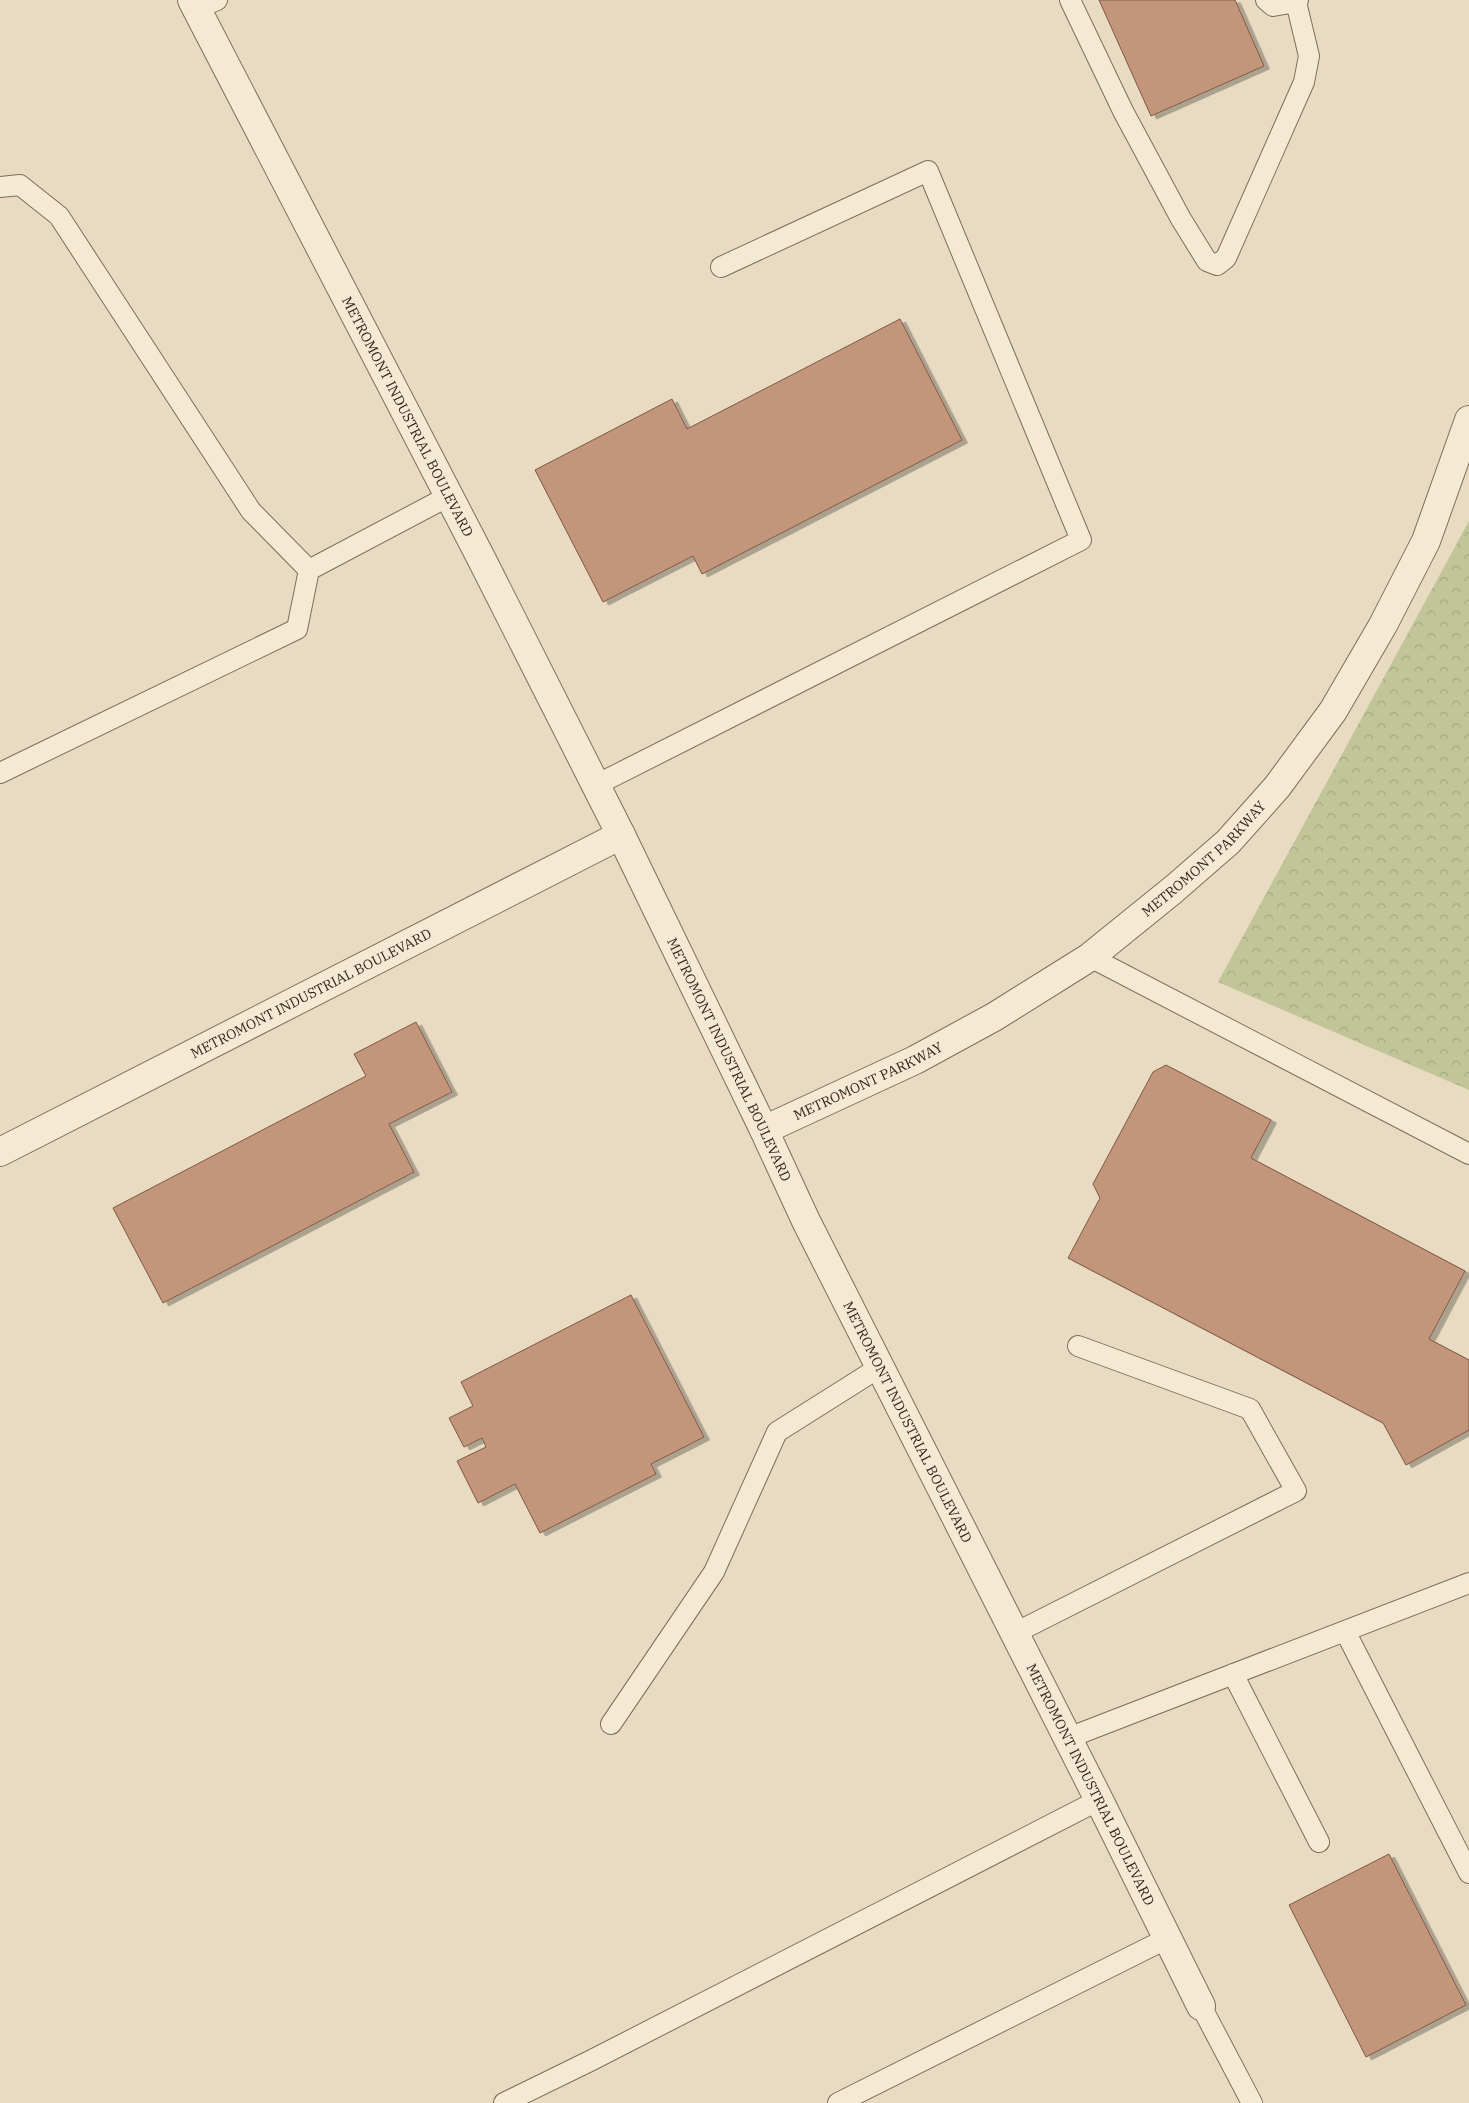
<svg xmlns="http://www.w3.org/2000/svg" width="1469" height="2103" font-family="'IBM Plex Serif',serif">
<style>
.forest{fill:url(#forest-crowns)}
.building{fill:#c3967b;stroke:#7d5843;filter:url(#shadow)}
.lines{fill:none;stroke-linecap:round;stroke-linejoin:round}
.lane-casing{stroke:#806d5b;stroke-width:22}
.street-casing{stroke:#806d5b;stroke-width:30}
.lane{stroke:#f4e9d3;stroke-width:20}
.street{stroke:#f4e9d3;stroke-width:28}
.labels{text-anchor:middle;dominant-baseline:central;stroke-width:5;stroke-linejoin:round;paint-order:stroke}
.street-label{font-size:14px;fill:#31261d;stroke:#f1e6d0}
</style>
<defs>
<pattern id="forest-crowns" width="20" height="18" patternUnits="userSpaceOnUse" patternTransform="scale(1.25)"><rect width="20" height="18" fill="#c1c597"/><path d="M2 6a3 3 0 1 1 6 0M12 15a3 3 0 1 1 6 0" fill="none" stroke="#a6a982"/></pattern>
<filter id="shadow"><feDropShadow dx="5.5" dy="3" stdDeviation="0" flood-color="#0004"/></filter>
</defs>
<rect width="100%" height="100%" fill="#e8dbc1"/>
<path class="forest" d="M1469,521V1090L1218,982Z"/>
<path class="building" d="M1099,0H1235L1264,66L1151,116Z
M900,319L962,440L702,574L693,556L603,602L535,470L672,399L687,429Z
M416,1022L452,1092L389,1124L414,1172L163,1303L113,1208L366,1076L354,1054Z
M1166,1065L1271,1120L1251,1158L1465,1271L1429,1339L1469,1360V1430L1406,1465L1383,1423L1068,1258L1100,1198L1093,1184L1153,1072Z
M631,1295L704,1437L651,1464L656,1474L540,1533L515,1484L478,1503L457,1461L486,1447L482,1438L464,1447L449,1418L473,1406L461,1382Z
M1389,1854L1466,2005L1366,2057L1289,1905Z"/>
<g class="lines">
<defs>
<path id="lane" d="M1070,0L1123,111L1181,219L1207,261L1217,265L1226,258L1304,82L1309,56L1296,2
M1266,0L1273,6L1296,2L1298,0
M196,9L217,0
M0,187L20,185L59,216L251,511L309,570
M309,570L449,496
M0,773L297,629L309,570
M596,785L1081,540L928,171L721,267
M1090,957L1469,1154
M1345,1631L1469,1873
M1015,1633L1296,1491L1250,1409L1078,1346
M1233,1674L1319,1842
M611,1724L714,1572L777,1432L880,1367
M1068,1738L1469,1583
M1201,2006L1252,2103
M504,2103L590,2061L1099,1800
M838,2103L1168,1938"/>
<g id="street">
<path id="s1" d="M192,0L480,556L621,835L764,1130L806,1221L1099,1800L1201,2006"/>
<path id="s2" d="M764,1130L915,1060L994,1017L1090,957L1174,889L1228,842L1277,787L1333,711L1383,625L1426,541L1469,420"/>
<path id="s3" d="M0,1152L621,835"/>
</g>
</defs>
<use href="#lane" class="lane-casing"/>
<use href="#street" class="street-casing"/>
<use href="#lane" class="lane"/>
<use href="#street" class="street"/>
</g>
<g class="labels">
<g class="street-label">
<text stroke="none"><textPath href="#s1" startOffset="469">METROMONT INDUSTRIAL BOULEVARD</textPath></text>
<text stroke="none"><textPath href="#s2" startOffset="520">METROMONT PARKWAY</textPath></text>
<text stroke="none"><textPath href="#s3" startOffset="349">METROMONT INDUSTRIAL BOULEVARD</textPath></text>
<text stroke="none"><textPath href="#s1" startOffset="1188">METROMONT INDUSTRIAL BOULEVARD</textPath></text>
<text stroke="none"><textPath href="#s2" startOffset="115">METROMONT PARKWAY</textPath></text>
<text stroke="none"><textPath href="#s1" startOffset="1592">METROMONT INDUSTRIAL BOULEVARD</textPath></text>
<text stroke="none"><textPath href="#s1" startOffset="1998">METROMONT INDUSTRIAL BOULEVARD</textPath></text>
</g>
</g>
</svg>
